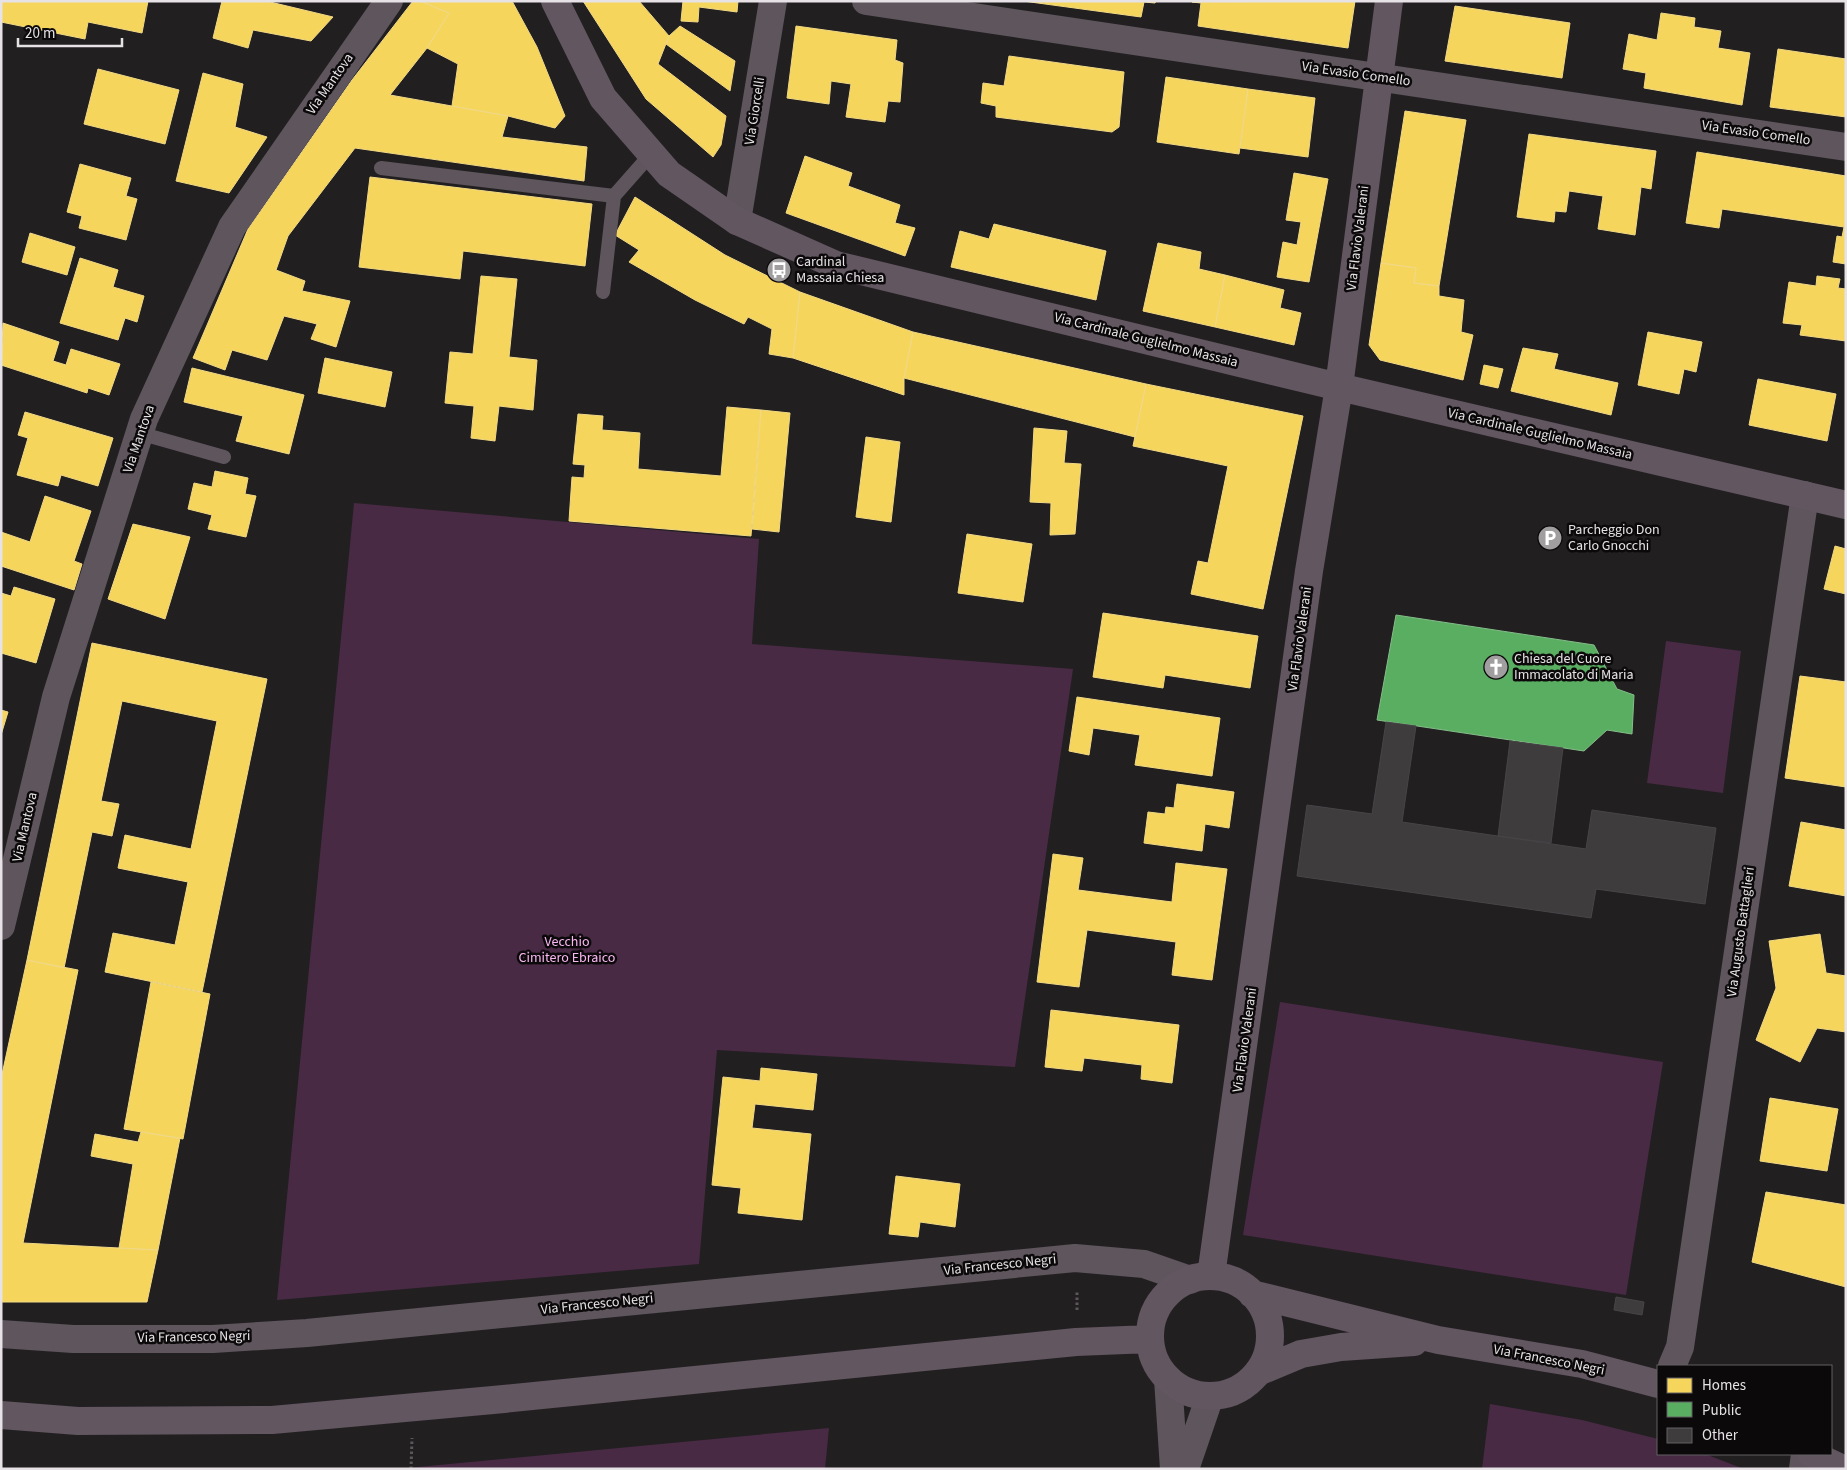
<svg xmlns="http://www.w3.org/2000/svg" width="1847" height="1470" font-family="'Source Sans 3',sans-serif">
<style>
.green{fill:#482a44}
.homes{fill:#f6d55c;stroke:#f1d985}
.public{fill:#5aae61;stroke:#84be89}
.building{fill:#3f3c3e;stroke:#474547}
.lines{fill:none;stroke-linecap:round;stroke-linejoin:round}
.path{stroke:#5d565c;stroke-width:3;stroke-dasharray:2.5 2.5;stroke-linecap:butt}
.lane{stroke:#5e555d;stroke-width:14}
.street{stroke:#5e555d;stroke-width:28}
.secondary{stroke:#625660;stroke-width:28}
.labels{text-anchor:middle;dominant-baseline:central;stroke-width:5;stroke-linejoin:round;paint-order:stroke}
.street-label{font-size:14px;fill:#e6e2e5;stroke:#0b090a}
.poi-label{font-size:14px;fill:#e6e2e5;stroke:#0b090a;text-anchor:start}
.park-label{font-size:14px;fill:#fab8f2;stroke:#0b090a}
</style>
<rect width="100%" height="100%" fill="#221f21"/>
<path class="green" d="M354,503L759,539L752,644L1073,669L1015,1067L717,1050L699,1264L277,1300Z
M1666,641L1741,651L1723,793L1647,783Z
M1280,1002L1663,1062L1626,1295L1243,1235Z
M1490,1404L1582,1420L1658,1439V1454H1705L1744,1469H1482Z
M829,1428L825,1469H397Z"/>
<path class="homes" d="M1,1H148L142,33L88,22L85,39L1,22Z
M222,1H266L333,17L311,41L253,30L248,48L213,38Z
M413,1H420L449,13L427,48L390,95L508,116L502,137L587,147L584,181L355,148L288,236L276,270L305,281L302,291L350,301L336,347L311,339L317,324L284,316L267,360L232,350L225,370L193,358L248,229L352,80Z
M420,1H512L537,47L565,116L555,128L508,116L452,106L458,64L427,48L449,13Z
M583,1H639L669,36L658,64L726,116L721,145L713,157L646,99Z
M683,1H738L737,12L699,7L698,22L681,21Z
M1023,1H1156L1155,3L1144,2L1141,17Z
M1355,1L1348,48L1198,26L1201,3L1192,2Z
M1455,6L1570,23L1562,78L1445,61Z
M1661,13L1695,18L1694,27L1721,31L1718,48L1750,53L1742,105L1644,88L1646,73L1623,69L1629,34L1657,40Z
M680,26L735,61L730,91L666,44L669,36Z
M796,26L897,40L895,60L903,63L900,102L888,101L885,122L846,117L851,84L831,81L829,104L787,98Z
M1778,49L1846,59V117L1770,107Z
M1009,56L1124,72L1119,127L1112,132L996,117V106L981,103L983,83L1004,86Z
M98,69L179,90L165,144L84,124Z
M203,73L243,84L235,127L267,137L229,193L176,181Z
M1166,77L1248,89L1239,154L1157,142Z
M1248,89L1315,98L1308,157L1240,148Z
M1405,111L1466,120L1439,286L1414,283L1416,268L1381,263Z
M1529,134L1656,151L1651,189L1641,187L1635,235L1598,229L1603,196L1569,191L1566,212L1555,211L1554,222L1517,217Z
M1697,152L1846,176V264L1833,262L1837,236L1842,237L1844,227L1722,209L1719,228L1686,223Z
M805,156L852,173L848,186L900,205L895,223L915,228L905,256L786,213Z
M80,164L131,178L126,196L137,199L126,240L79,228L82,216L67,212Z
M1294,173L1328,179L1309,282L1277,277L1283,242L1297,245L1301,222L1286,220Z
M370,177L592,204L585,266L463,251L460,279L359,267Z
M635,197L725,255L800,292L793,358L769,354L772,329L748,317L744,324L695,300L629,262L639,250L615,235Z
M994,224L1106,251L1096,300L951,267L960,231L989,239Z
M30,233L75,247L67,275L22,262Z
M1158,243L1201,252L1199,269L1225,275L1215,327L1143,311Z
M80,258L118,270L113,287L144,296L137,322L125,318L118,340L60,323Z
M1381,263L1416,268L1414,283L1439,286V296L1464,300L1461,332L1473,335L1463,380L1380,360L1369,345Z
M1225,275L1284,290L1280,308L1301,313L1294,345L1215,327Z
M481,276L517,279L509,357L537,360L533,410L499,406L495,441L471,438L474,406L445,403L450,352L473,354Z
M1817,276L1840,279L1838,288L1846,289V341L1800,335L1802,325L1783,323L1789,282L1816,286Z
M800,292L913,332L904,378V395L793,358Z
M3,323L59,342L53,361L66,365L71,349L120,364L109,395L88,388L87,393L1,365Z
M913,332L1146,384L1135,437L904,378Z
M1648,332L1702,342L1696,372L1684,369L1679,394L1638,385Z
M1523,348L1558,354L1554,369L1618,383L1611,415L1511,391Z
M325,358L392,372L385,407L318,393Z
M1484,365L1503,369L1498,388L1480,384Z
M192,368L304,395L289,454L236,441L243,416L184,402Z
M1758,379L1836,394L1827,441L1749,425Z
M1146,384L1303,416L1263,609L1191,594L1198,561L1208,563L1228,466L1133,446Z
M727,407L761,410L751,536L569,521L572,477L584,478L585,465L573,464L578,414L603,416L602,430L640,433L638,469L721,476Z
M761,410L790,413L779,532L752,529Z
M25,412L113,438L98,486L61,475L58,486L17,475L28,438L18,435Z
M1034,428L1067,431L1064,463L1081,464L1075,534L1050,535L1051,503L1030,502Z
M866,437L900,442L891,522L856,517Z
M215,471L248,478L245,494L256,496L246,537L208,529L212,515L188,509L194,483L212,487Z
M45,496L91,511L74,561L82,564L74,590L1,566V532L30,542Z
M133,524L190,537L165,619L108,599Z
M967,534L1032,544L1023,602L958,593Z
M1835,546L1846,549V594L1824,589Z
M14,587L55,599L36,663L1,653V593L11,596Z
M1103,613L1258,636L1250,688L1165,675L1163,688L1093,677Z
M92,643L267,679L202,992L105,972L113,933L175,945L188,882L118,868L125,835L191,849L217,721L122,701L101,801L119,804L112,836L92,832L64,968L27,960Z
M1800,676L1846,682V787L1785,778Z
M1077,697L1220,718L1212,776L1135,765L1140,735L1093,728L1089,755L1069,751Z
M1,710L8,712L1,735Z
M1177,784L1234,792L1229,828L1205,824L1202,851L1144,843L1148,812L1165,814L1166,807L1174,808Z
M1801,822L1846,830V896L1789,886Z
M1053,854L1083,858L1078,890L1172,902L1176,863L1227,869L1212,980L1172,975L1176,942L1087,930L1079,987L1037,982Z
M1820,934L1826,973L1846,976V1032L1817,1028L1800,1062L1756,1040L1776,988L1769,941Z
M27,960L78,970L23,1243L158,1250L147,1302H1V1079Z
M151,982L210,994L183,1139L124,1129Z
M1051,1010L1179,1025L1172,1083L1141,1079L1142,1065L1084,1058L1082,1071L1045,1067Z
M761,1068L817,1074L813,1110L755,1104L752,1128L811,1134L802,1220L738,1213L741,1188L712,1185L723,1077L760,1081Z
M1770,1098L1838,1109L1827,1171L1760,1161Z
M141,1132L180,1138L158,1250L119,1248L133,1164L91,1156L95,1134L138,1142Z
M896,1176L960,1184L955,1227L920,1222L918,1237L889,1234Z
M1766,1192L1846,1205V1287L1752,1262Z"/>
<path class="public" d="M1396,615L1594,645L1617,689L1634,695L1632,734L1607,730L1584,751L1377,720Z"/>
<path class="building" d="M1386,722L1416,726L1402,822L1586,849L1592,810L1716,828L1705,904L1596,889L1591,918L1297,876L1307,805L1372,814Z
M1510,741L1563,748L1551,843L1498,836Z
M1616,1297L1644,1302L1642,1315L1614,1310Z"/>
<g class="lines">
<path class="path" d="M1077,1310V1291
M411,1469L412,1438"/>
<path class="lane" d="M381,168L614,196
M603,292L614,196L651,154
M139,433L224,457"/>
<path class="street" d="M866,1L1846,147
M737,221L773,1
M1,926L56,697L144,419L232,227L389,1
M1,1334L73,1339H213L307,1333L1075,1258L1144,1264L1190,1280
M1672,1366L1680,1347L1805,495
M1168,1379L1174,1469
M1185,1469L1210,1396
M1803,1469L1805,1454"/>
<path class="secondary" d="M555,1L603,98L669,174L737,221L836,265L1339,387L1846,505
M1211,1276L1309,571L1339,387L1389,1
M1150 1336a60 60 0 1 1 120 0a60 60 0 1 1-120 0Z
M1252,1294L1438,1340L1582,1364L1658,1384
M1258,1372L1301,1354L1341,1347L1414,1342
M1,1415L78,1421L272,1420L493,1400L1076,1342L1150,1339
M1811,1454L1843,1469"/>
</g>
<defs>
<symbol id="bus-disc" viewBox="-11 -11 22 22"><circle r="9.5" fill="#a19ea0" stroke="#0b090a"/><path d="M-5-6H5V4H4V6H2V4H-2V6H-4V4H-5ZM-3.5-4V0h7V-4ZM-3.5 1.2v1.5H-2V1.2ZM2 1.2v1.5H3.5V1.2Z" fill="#fff"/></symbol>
<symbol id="parking-disc" viewBox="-11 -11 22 22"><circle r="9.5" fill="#a19ea0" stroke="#0b090a"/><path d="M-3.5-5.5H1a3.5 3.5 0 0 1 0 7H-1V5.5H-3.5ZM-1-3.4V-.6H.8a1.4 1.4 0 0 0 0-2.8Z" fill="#fff"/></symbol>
<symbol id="church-disc" viewBox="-11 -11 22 22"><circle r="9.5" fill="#a19ea0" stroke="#0b090a"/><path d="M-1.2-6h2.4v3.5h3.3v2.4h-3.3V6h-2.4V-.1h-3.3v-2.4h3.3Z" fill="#fff"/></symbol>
</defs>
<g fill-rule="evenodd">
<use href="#bus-disc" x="765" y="256" width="28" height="28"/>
<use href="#parking-disc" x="1536" y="524" width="28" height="28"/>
<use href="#church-disc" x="1482" y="653" width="28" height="28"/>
</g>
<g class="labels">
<g class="street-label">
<text transform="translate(1356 74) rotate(8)">Via Evasio Comello</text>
<text transform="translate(330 84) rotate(-55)">Via Mantova</text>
<text transform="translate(755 111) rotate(-81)">Via Giorcelli</text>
<text transform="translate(1756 133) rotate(8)">Via Evasio Comello</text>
<text transform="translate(1358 238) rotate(-83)">Via Flavio Valerani</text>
<text transform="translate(1146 340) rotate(14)">Via Cardinale Guglielmo Massaia</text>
<text transform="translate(1540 434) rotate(13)">Via Cardinale Guglielmo Massaia</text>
<text transform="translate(139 439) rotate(-71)">Via Mantova</text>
<text transform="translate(1300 639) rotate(-82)">Via Flavio Valerani</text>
<text transform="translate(25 827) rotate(-77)">Via Mantova</text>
<text transform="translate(1741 932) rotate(-82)">Via Augusto Battaglieri</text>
<text transform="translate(1245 1040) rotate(-82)">Via Flavio Valerani</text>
<text transform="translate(1000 1265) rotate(-6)">Via Francesco Negri</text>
<text transform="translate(597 1304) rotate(-6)">Via Francesco Negri</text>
<text transform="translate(194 1337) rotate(-1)">Via Francesco Negri</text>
<text transform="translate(1549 1360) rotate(11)">Via Francesco Negri</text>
</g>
<g class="poi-label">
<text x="796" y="262">Cardinal<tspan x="796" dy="16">Massaia Chiesa</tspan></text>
<text x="1568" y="530">Parcheggio Don<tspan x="1568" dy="16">Carlo Gnocchi</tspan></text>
<text x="1514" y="659">Chiesa del Cuore<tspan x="1514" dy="16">Immacolato di Maria</tspan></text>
</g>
<g class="park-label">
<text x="567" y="942">Vecchio<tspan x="567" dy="16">Cimitero Ebraico</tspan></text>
</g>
</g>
<rect width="1847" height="1470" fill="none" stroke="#e6e2e5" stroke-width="5"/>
<rect x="1657" y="1365" width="175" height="90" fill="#0b090a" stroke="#636062"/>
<rect x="1667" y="1378" width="25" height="15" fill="#f6d55c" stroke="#636062"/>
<text x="1702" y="1390" font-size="15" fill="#e6e2e5">Homes</text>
<rect x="1667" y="1402" width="25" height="15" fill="#5aae61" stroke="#636062"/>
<text x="1702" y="1415" font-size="15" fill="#e6e2e5">Public</text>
<rect x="1667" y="1428" width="25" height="15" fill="#3f3c3e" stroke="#636062"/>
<text x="1702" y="1440" font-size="15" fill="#e6e2e5">Other</text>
<path d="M18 38v8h104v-8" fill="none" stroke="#e6e2e5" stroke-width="2.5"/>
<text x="25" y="38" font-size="15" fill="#e6e2e5" stroke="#0b090a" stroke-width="4" paint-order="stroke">20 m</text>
</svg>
